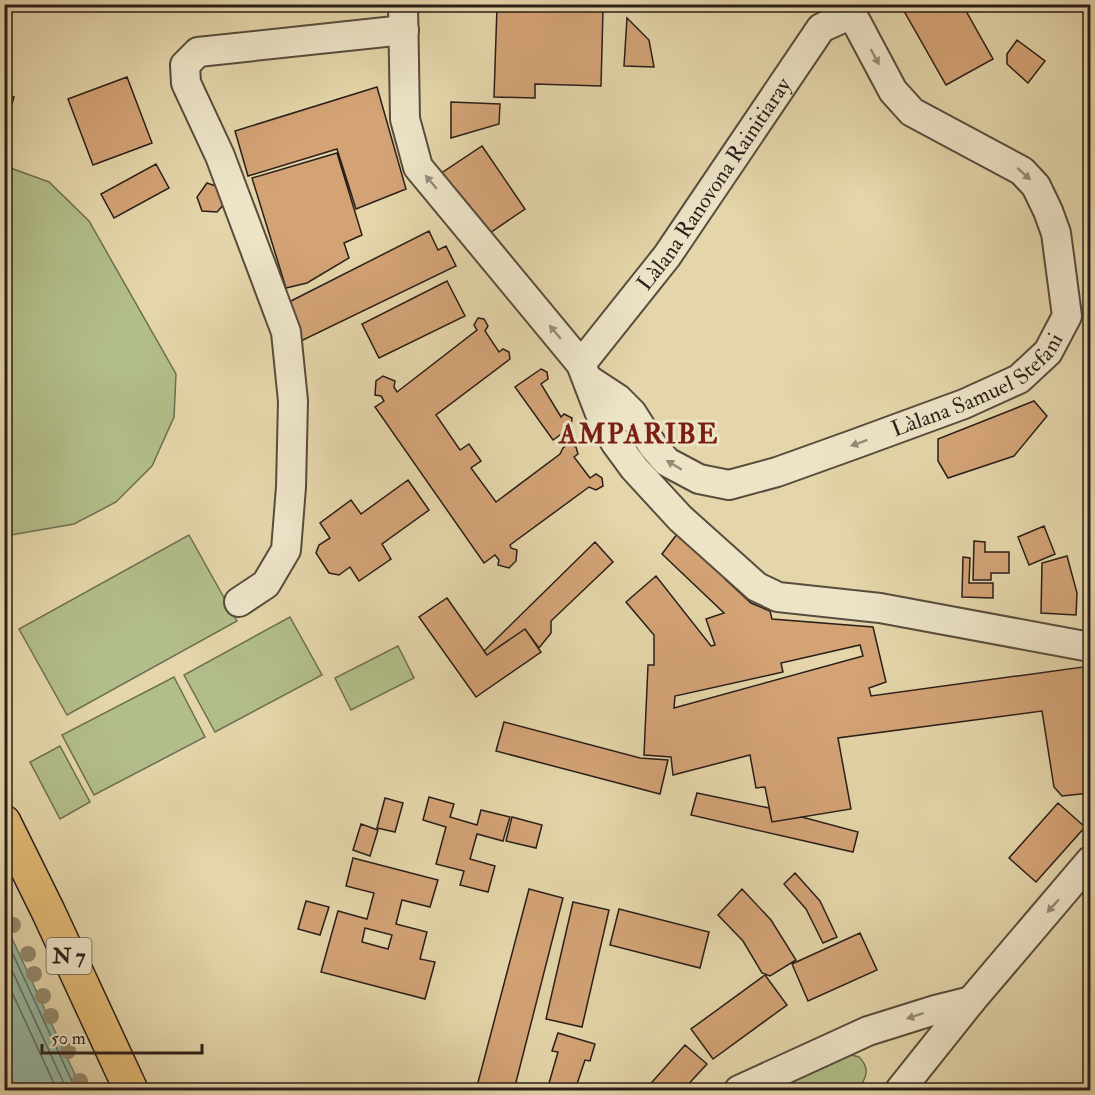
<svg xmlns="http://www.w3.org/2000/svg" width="1095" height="1095" font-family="'IM FELL Double Pica',serif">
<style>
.green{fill:#b2be8a;stroke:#6e6e52;stroke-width:1.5}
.water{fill:#97baa4;stroke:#6b7c6c;stroke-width:1.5}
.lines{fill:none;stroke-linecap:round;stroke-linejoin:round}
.shore{stroke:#606c5e;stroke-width:1.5}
.building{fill:#d3a376;stroke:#2a1e19;stroke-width:1.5;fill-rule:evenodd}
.minor-casing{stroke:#584c3d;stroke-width:32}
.major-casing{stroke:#2a1e19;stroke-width:36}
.minor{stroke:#ede4c8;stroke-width:28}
.major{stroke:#e2bb75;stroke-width:33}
.tree{fill:#948b6d}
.oneway{fill:#958b79}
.labels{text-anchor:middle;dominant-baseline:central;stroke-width:6;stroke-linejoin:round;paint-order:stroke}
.shield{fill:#ede4c8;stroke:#64594e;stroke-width:1.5}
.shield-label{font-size:21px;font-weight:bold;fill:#2a1e19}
.street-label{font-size:22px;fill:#2a1e19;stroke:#ede4c8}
.district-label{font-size:28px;font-weight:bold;letter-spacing:1.5px;fill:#7a1f14;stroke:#ede4c8}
</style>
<rect width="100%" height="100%" fill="#e4d6aa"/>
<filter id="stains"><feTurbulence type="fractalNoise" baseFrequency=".00333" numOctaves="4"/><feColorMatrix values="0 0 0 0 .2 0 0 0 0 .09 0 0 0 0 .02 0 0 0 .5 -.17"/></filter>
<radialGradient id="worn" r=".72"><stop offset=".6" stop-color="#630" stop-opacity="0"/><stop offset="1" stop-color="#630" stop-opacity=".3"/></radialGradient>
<path class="green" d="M5,166L49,182L89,221L176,374L174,417L152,466L116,502L74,524L11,535L4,533Z
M189,535L237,621L67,715L19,629Z
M290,617L322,675L215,732L184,675Z
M398,646L414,678L351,710L335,678Z
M174,677L205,737L94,795L62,735Z
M60,746L90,802L60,819L30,762Z
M848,1054L859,1057C871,1069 866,1078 858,1090H760Z"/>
<path class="water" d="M4,921L82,1090H5Z"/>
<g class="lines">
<path class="shore" d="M4,935L76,1090
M4,953L67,1090
M4,975L57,1090"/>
</g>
<path class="building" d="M900,4H962L993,59L946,85Z
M497,6L603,10L601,86L535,84V98L494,97Z
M627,18L649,40L654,67L624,66Z
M1017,40L1045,61L1028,83L1007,64V54Z
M127,77L152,143L93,165L68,99Z
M377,87L406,189L356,209L337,149L248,176L235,131Z
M4,94L14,97L8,116L4,115Z
M451,102L500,104L499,124L451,138Z
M482,146L525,209L484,237L440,174Z
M337,153L362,235L344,243L349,258L307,283L286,288L252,178Z
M156,164L169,188L114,218L101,194Z
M207,183L222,188L226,202L217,212L202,211L197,197Z
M429,231L438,250L446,246L456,266L301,341L289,302Z
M447,281L465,316L379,358L362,324Z
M478,318L484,319L488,326L485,331L499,352L503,349L509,352L510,359L436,415L460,450L469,444L481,461L471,468L496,502L560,454L563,448L569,443L576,447L578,454L574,457L590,478L596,474L602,478L603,486L596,490L589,487L510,545L511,548L517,550L516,561L509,568L498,565L499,560L495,555L484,563L375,407L384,401L381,396L375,395L376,381L383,376L395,381L394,387L397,392L477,330L474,325Z
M541,369L547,372L548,379L541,384L561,417L564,414L572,418L571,427L553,440L515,387Z
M1034,401L1047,416L1014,456L948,478L938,461V439Z
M408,480L429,510L382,544L391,559L359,581L350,567L339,575L329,573L316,553L319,545L330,538L320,523L351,500L361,514Z
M1044,526L1055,554L1029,565L1018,537Z
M680,530L696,545L726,580L751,603L770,611L772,619L873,627L886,682L869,688L871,696L1090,666V793L1062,796L1054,787L1042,711L838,738L851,809L772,822L765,787L756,788L750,755L673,775L671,757L644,755L648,665H654V635L626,602L656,576L711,646L715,645L706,619L724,613L662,554ZM860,645L863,656L674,708L675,696L783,672L781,663Z
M974,541L985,542V552H1009V573H991V580H973Z
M595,542L613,562L551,621V633L539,648L525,629L487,655L484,651Z
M1067,556L1077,593L1076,615L1041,613L1042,563Z
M963,557L970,558L969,583H993V598L962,597Z
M447,598L487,655L525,629L541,652L476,697L419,617Z
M504,722L640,758L668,760L660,794L496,751Z
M697,793L769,808L772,822L802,817L858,832L853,852L691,815Z
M429,797L454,804L450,817L477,825L481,810L510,817L503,841L477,834L470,859L495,866L488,892L460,885L464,871L436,864L446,827L423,820Z
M385,798L403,803L395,832L377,828Z
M1058,803L1085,827L1036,882L1009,858Z
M512,817L542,825L536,848L506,841Z
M361,824L378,830L370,856L353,850Z
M353,858L438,880L430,907L402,900L396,924L427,932L420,959L435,962L425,999L321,972L338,911L367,919L374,893L346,886ZM365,928L392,935L388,949L362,942Z
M795,873L820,901L837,937L823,943L806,909L784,884Z
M529,889L563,898L514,1090H476Z
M742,889L771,920L796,960L770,976L762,973L743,941L718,915Z
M306,901L329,907L320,935L298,929Z
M573,902L609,910L582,1027L546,1019Z
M619,909L709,932L700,968L610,945Z
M860,933L877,970L808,1001L792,964Z
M765,975L787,1005L713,1059L691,1029Z
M558,1033L595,1044L590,1061L585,1060L575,1090H547L558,1052L552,1051Z
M685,1045L707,1064L683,1090H645Z"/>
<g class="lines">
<defs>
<g id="minor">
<path d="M403,4L405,119L418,167L581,364L599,411L615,442L634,468L680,518L757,587L778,597L880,608L1090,647"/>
<path id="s1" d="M581,364L667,256L821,28L852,14"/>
<path id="s2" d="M589,380L618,399L632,413L653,446L667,462L699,479L729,485L777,472L855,444L964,404L1019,379L1048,352L1067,316L1056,233L1048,211L1036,186L1022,171L912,112L893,91L852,14L849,4"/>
<path d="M239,602L266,584L286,550L291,487L293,401L286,332L220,156L186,83L185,65L198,52L404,30"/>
<path d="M739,1090L868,1031L935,1010L971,1001"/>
<path d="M900,1090L971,1001L1090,861"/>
</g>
<path id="major" d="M4,822L48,911L131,1090"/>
</defs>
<use href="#minor" class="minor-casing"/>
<use href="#major" class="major-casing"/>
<use href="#minor" class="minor"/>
<use href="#major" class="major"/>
</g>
<g class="tree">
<circle cx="13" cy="925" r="8"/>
<circle cx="28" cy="954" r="8"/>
<circle cx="34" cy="974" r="8"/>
<circle cx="43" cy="996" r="8"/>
<circle cx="51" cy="1016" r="8"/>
<circle cx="68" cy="1051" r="8"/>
<circle cx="80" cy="1081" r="8"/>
</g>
<defs><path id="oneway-solid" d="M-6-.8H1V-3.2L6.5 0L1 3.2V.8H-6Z" transform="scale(1.5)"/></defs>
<g class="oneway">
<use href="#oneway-solid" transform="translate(875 57) rotate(62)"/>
<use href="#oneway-solid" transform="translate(1024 174) rotate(42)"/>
<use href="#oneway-solid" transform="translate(431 182) rotate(-130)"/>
<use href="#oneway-solid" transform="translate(555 332) rotate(-130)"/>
<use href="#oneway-solid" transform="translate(859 443) rotate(160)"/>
<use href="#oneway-solid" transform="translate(674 465) rotate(-149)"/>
<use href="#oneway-solid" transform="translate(1053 906) rotate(131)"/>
<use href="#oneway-solid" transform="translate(915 1016) rotate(162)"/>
</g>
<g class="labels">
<rect class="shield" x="46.5" y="938" width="45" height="36" rx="4.5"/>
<g class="shield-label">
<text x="69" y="956">N 7</text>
</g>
<g class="street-label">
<text stroke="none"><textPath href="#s1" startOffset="224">Làlana Ranovona Rainitiaray</textPath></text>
<text stroke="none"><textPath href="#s2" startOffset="452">Làlana Samuel Stefani</textPath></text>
</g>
<g class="district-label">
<text x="639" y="434">AMPARIBE</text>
</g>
</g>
<rect width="1095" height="1095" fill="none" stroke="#e4d6aa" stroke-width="24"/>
<rect x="6" y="6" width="1083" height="1083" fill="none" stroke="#2a1e19" stroke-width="3"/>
<rect x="12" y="12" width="1071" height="1071" fill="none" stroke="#2a1e19" stroke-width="1.5"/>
<path d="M42 1044v9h160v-9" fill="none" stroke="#2a1e19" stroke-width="3"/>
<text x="51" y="1044" font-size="18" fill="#2a1e19" stroke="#ede4c8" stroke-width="4.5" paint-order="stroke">50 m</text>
<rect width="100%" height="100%" filter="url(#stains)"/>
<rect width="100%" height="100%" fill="url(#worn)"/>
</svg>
